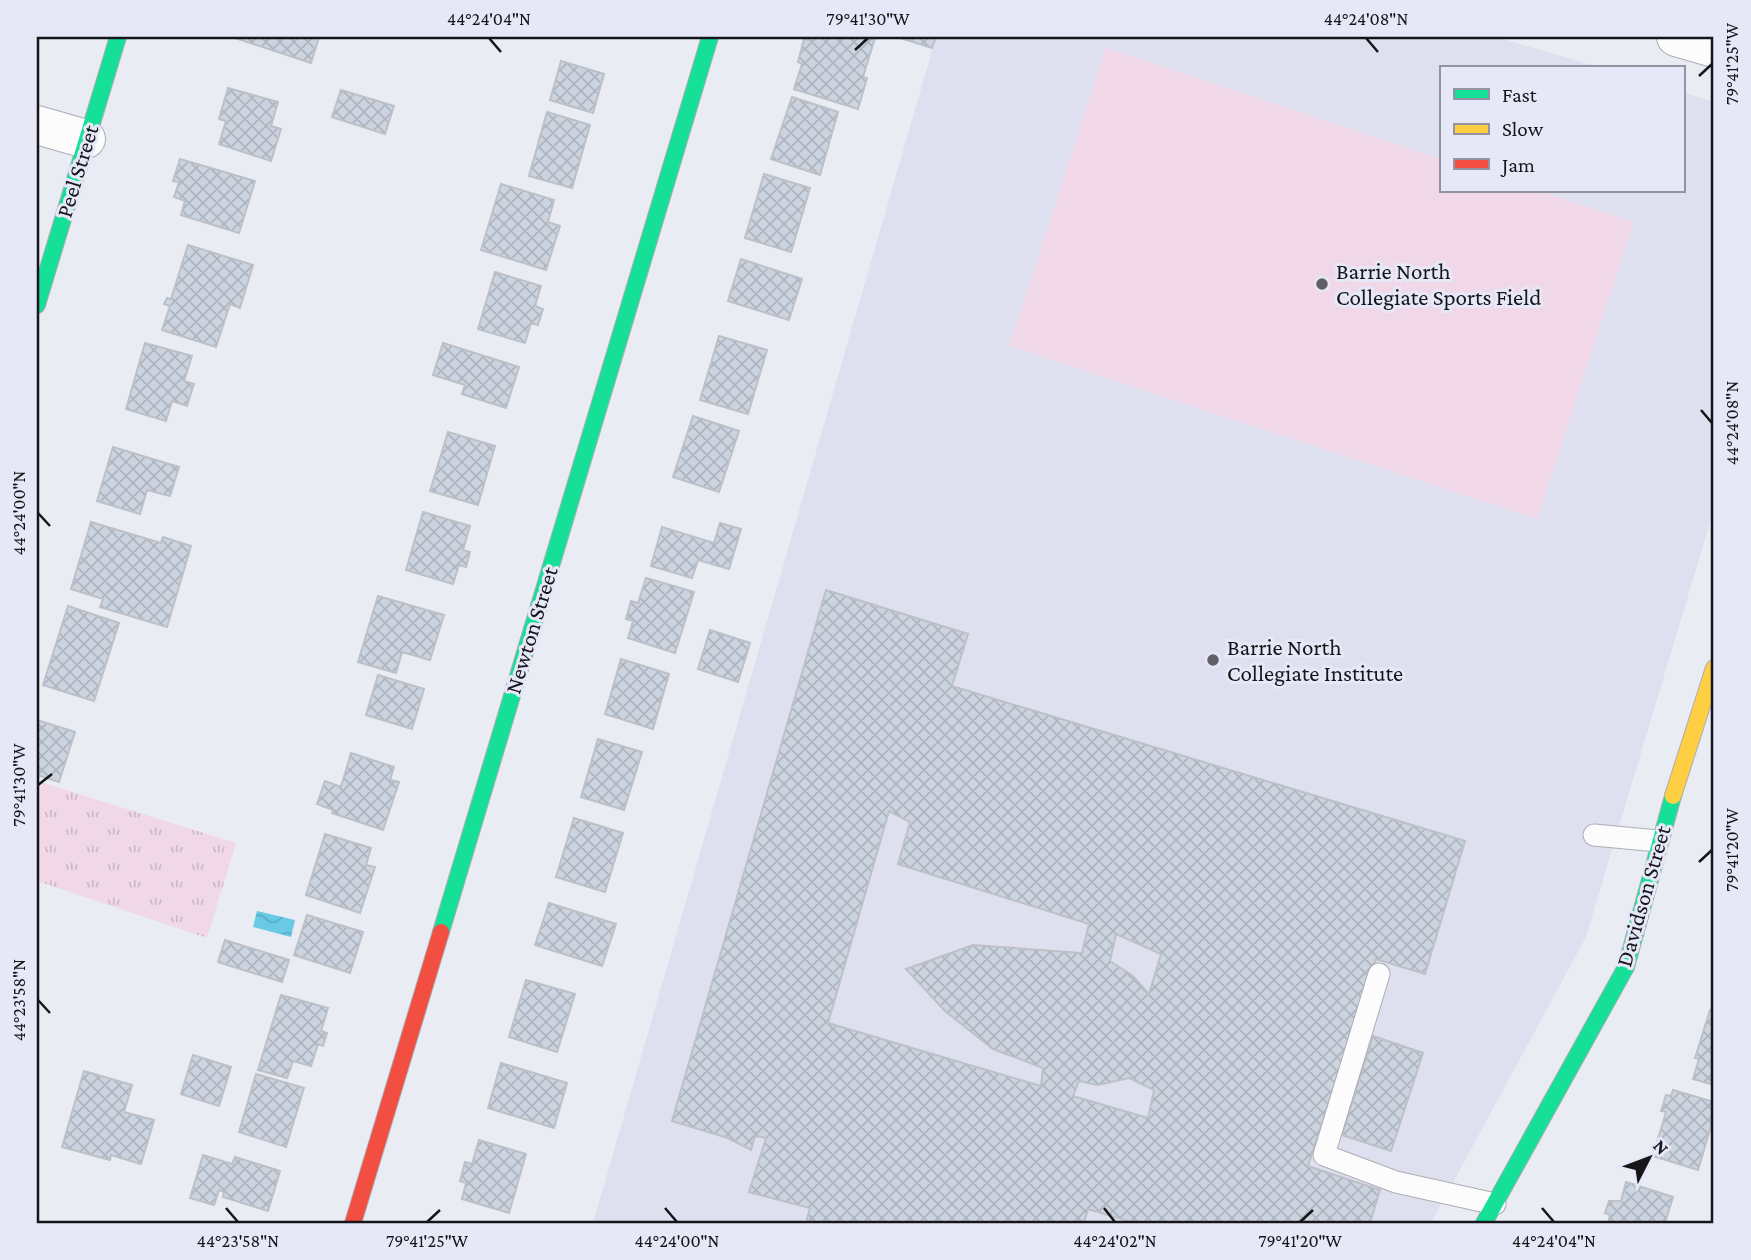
<svg xmlns="http://www.w3.org/2000/svg" width="1751" height="1260" font-family="'Crimson Pro',serif">
<style>
.built{fill:#dee0ef}
.grass{fill:url(#grass-tufts)}
.park{fill:#f1d8e9}
.water{fill:url(#water-waves)}
.building{fill:url(#building-cross-hatch);stroke:#bdc0c6;stroke-width:2;fill-rule:evenodd}
.lines{fill:none;stroke-linecap:round;stroke-linejoin:round}
.lane-casing{stroke:#acadb4;stroke-width:23}
.street-casing{stroke:#acadb4;stroke-width:40}
.fast-casing{stroke:#acadb4;stroke-width:18}
.slow-casing{stroke:#acadb4;stroke-width:18}
.jam-casing{stroke:#acadb4;stroke-width:18}
.lane{stroke:#fcfcfd;stroke-width:21}
.street{stroke:#fcfcfd;stroke-width:38}
.fast{stroke:#16e098;stroke-width:16}
.slow{stroke:#ffcf43;stroke-width:16}
.jam{stroke:#f24e42;stroke-width:16}
.ticks{fill:none;stroke:#15151a;stroke-width:2.5}
.poi-dot{fill:#606066;stroke:#e7e8f7;stroke-width:2.5}
.labels{text-anchor:middle;dominant-baseline:central;stroke-width:6;stroke-linejoin:round;paint-order:stroke}
.street-label{font-size:23px;fill:#15151a;stroke:#e7e8f7}
.poi-label{font-size:23px;fill:#15151a;stroke:#e7e8f7;text-anchor:start}
.neatline{fill:none;stroke:#15151a;stroke-width:2.5}
.ticks-label{font-size:18px;text-anchor:middle;fill:#15151a}
</style>
<defs>
<pattern id="grass-tufts" width="24" height="20" patternUnits="userSpaceOnUse" patternTransform="scale(1.75)"><rect width="24" height="20" fill="#f1d8e9"/><path d="M3 7l-1-3M5 7V3M7 7l1-3M15 17l-1-3M17 17v-4M19 17l1-3" fill="none" stroke="#ceb8c7"/></pattern>
<pattern id="water-waves" width="16" height="10" patternUnits="userSpaceOnUse" patternTransform="scale(1.75)"><rect width="16" height="10" fill="#68cae5"/><path d="M0 5q4-4 8 0t8 0" fill="none" stroke="#59adc4"/></pattern>
<pattern id="building-cross-hatch" width="8" height="8" patternUnits="userSpaceOnUse" patternTransform="scale(1.75)"><rect width="8" height="8" fill="#ccd4e0"/><path d="M0 0l8 8M0 8l8-8" fill="none" stroke="#aeb5c0"/></pattern>
</defs>
<rect width="100%" height="100%" fill="#eaecf4"/>
<path class="built" d="M936,37H1496L1602,68H1441V191H1683V92L1714,102V509L1586,937L1431,1223H593Z"/>
<path class="grass" d="M37,781L236,843L207,938L37,881Z"/>
<path class="park" d="M1106,48L1441,159V191H1539L1634,222L1537,519L1009,346Z"/>
<path class="water" d="M257,911L295,920L291,937L253,927Z"/>
<path class="building" d="M232,37H319L311,63Z
M810,37L875,38L863,77L867,78L858,109L794,89L802,64L798,62L804,39L809,40Z
M897,37H936L932,48Z
M561,61L604,74L593,113L550,100Z
M228,88L278,102L271,126L281,129L271,161L219,144L226,121L219,119Z
M341,90L394,106L385,134L332,117Z
M792,97L838,112L820,175L771,159Z
M547,112L590,125L572,188L529,176Z
M180,159L255,181L239,233L181,215L185,201L174,197L179,182L173,181Z
M764,174L810,188L791,252L745,238Z
M501,184L554,200L548,222L560,226L546,270L481,250Z
M188,245L253,265L240,308L230,304L216,347L162,330L170,306L164,304L167,298L171,299Z
M741,259L802,279L789,320L728,301Z
M495,272L541,286L535,306L543,309L538,325L531,323L525,343L478,329Z
M719,336L767,350L748,414L700,400Z
M145,343L192,356L184,381L194,384L187,406L172,401L166,421L126,409Z
M443,343L519,367L506,408L462,394L465,385L433,375Z
M693,416L739,431L719,492L673,477Z
M448,432L495,446L478,505L430,491Z
M113,447L179,467L170,496L147,490L140,514L97,501Z
M423,512L470,526L463,550L470,552L466,567L459,565L453,584L406,570Z
M91,522L161,543L163,537L191,546L167,627L100,607L103,599L71,589Z
M720,523L741,529L729,569L698,560L692,578L651,566L662,527L714,543Z
M646,578L694,592L675,653L628,638L633,621L626,619L631,601L638,603Z
M826,590L968,634L952,686L1465,841L1425,974L1376,959L1308,1166L1380,1190L1370,1223H1134L1088,1209L1084,1223H806L810,1208L749,1192L766,1138L755,1136L751,1150L728,1138L672,1121ZM889,811L910,822L898,864L1089,924L1082,953L973,945L906,969L945,1011L993,1049L1043,1068L1041,1086L828,1023ZM1116,934L1161,954L1149,994L1133,976L1110,961ZM1129,1078L1154,1090L1148,1118L1073,1096L1079,1081L1098,1085Z
M378,596L444,615L430,660L402,652L396,673L358,662Z
M68,606L119,623L94,701L43,685Z
M710,630L750,643L738,682L698,669Z
M621,659L669,674L653,729L605,714Z
M378,675L424,689L412,729L366,715Z
M37,720L75,732L59,782L37,775Z
M598,739L642,752L624,810L581,797Z
M351,753L394,767L390,780L399,782L383,830L332,813L333,810L317,804L325,781L341,787Z
M574,818L623,833L605,892L556,877Z
M325,834L371,848L366,865L375,867L360,913L306,895Z
M549,903L616,924L602,966L535,945Z
M307,915L363,932L350,973L294,955Z
M225,940L289,960L282,982L218,962Z
M526,980L575,994L557,1052L509,1037Z
M281,995L328,1008L321,1031L327,1033L323,1046L318,1044L311,1066L293,1061L287,1078L258,1070Z
M1710,1010L1714,1011V1085L1693,1079L1699,1059L1695,1058Z
M1373,1036L1423,1053L1391,1151L1342,1135Z
M193,1055L231,1067L219,1106L181,1094Z
M501,1063L567,1083L554,1128L488,1108Z
M84,1071L132,1085L124,1112L154,1120L141,1164L111,1155L110,1160L62,1147Z
M256,1074L304,1088L286,1147L239,1132Z
M1673,1090L1714,1102V1116L1698,1170L1653,1156L1666,1112L1661,1111L1666,1095L1671,1096Z
M479,1140L526,1154L509,1213L462,1199L466,1183L460,1181L465,1162L472,1164Z
M203,1155L232,1164L235,1157L280,1171L268,1211L223,1197L224,1192L219,1190L214,1205L190,1198Z
M1626,1182L1673,1197L1665,1223H1608L1610,1215L1605,1213L1609,1201H1621Z"/>
<g class="lines">
<defs>
<path id="lane" d="M1594,835L1658,841
M1379,974L1324,1155L1396,1182L1495,1204"/>
<path id="street" d="M1676,37L1714,48
M37,125L86,139"/>
<path id="fast" d="M37,305L118,37
M441,932L710,37
M1484,1223L1626,967L1673,796"/>
<path id="slow" d="M1673,796L1714,668"/>
<path id="jam" d="M353,1223L441,932"/>
</defs>
<use href="#lane" class="lane-casing"/>
<use href="#street" class="street-casing"/>
<use href="#fast" class="fast-casing"/>
<use href="#slow" class="slow-casing"/>
<use href="#jam" class="jam-casing"/>
<use href="#lane" class="lane"/>
<use href="#street" class="street"/>
<use href="#fast" class="fast"/>
<use href="#slow" class="slow"/>
<use href="#jam" class="jam"/>
</g>
<path class="ticks" d="M489,38L501,52M1366,38L1378,52M855,50L868,38M1699,76L1712,64M1701,410L1712,423M38,513L50,526M38,785L52,774M1699,862L1712,850M38,1000L50,1013M226,1208L238,1222M665,1208L677,1222M1104,1208L1115,1222M1542,1208L1554,1222M427,1222L440,1210M1300,1222L1313,1210"/>
<g class="poi-dot">
<circle cx="1322" cy="284" r="7"/>
<circle cx="1213" cy="660" r="7"/>
</g>
<g class="labels">
<g class="street-label">
<text transform="translate(77 171) rotate(-73)">Peel Street</text>
<text transform="translate(531 630) rotate(-73)">Newton Street</text>
<text transform="translate(1643 896) rotate(-74)">Davidson Street</text>
</g>
<g class="poi-label">
<text x="1336" y="271">Barrie North<tspan x="1336" dy="26">Collegiate Sports Field</tspan></text>
<text x="1227" y="647">Barrie North<tspan x="1227" dy="26">Collegiate Institute</tspan></text>
</g>
</g>
<rect width="1751" height="1260" fill="none" stroke="#e7e8f7" stroke-width="77"/>
<rect x="1440" y="66" width="245" height="126" fill="#e7e8f7" stroke="#93949f" stroke-width="2"/>
<rect x="1454" y="89" width="35" height="10" fill="#16e098" stroke="#93949f" stroke-width="2"/>
<text x="1502" y="102" font-size="21" fill="#15151a">Fast</text>
<rect x="1454" y="124" width="35" height="10" fill="#ffcf43" stroke="#93949f" stroke-width="2"/>
<text x="1502" y="136" font-size="21" fill="#15151a">Slow</text>
<rect x="1454" y="159" width="35" height="10" fill="#f24e42" stroke="#93949f" stroke-width="2"/>
<text x="1502" y="172" font-size="21" fill="#15151a">Jam</text>
<g transform="translate(1649 1158) rotate(48)" stroke="#e7e8f7" stroke-width="5" paint-order="stroke">
<path d="M0-5L12 26L0 18L-12 26Z" fill="#15151a"/>
<text y="-10" font-size="19" font-weight="bold" text-anchor="middle" fill="#15151a">N</text>
</g>
<rect x="38" y="38" width="1674" height="1184" class="neatline"/>
<g class="ticks-label">
<text x="489" y="25">44°24'04"N</text>
<text x="868" y="25">79°41'30"W</text>
<text x="1366" y="25">44°24'08"N</text>
<text transform="translate(1732 64) rotate(-90)" y="6">79°41'25"W</text>
<text transform="translate(1732 423) rotate(-90)" y="6">44°24'08"N</text>
<text transform="translate(19 513) rotate(-90)" y="6">44°24'00"N</text>
<text transform="translate(19 785) rotate(-90)" y="6">79°41'30"W</text>
<text transform="translate(1732 850) rotate(-90)" y="6">79°41'20"W</text>
<text transform="translate(19 1000) rotate(-90)" y="6">44°23'58"N</text>
<text x="238" y="1247">44°23'58"N</text>
<text x="427" y="1247">79°41'25"W</text>
<text x="677" y="1247">44°24'00"N</text>
<text x="1115" y="1247">44°24'02"N</text>
<text x="1300" y="1247">79°41'20"W</text>
<text x="1554" y="1247">44°24'04"N</text>
</g>
</svg>
